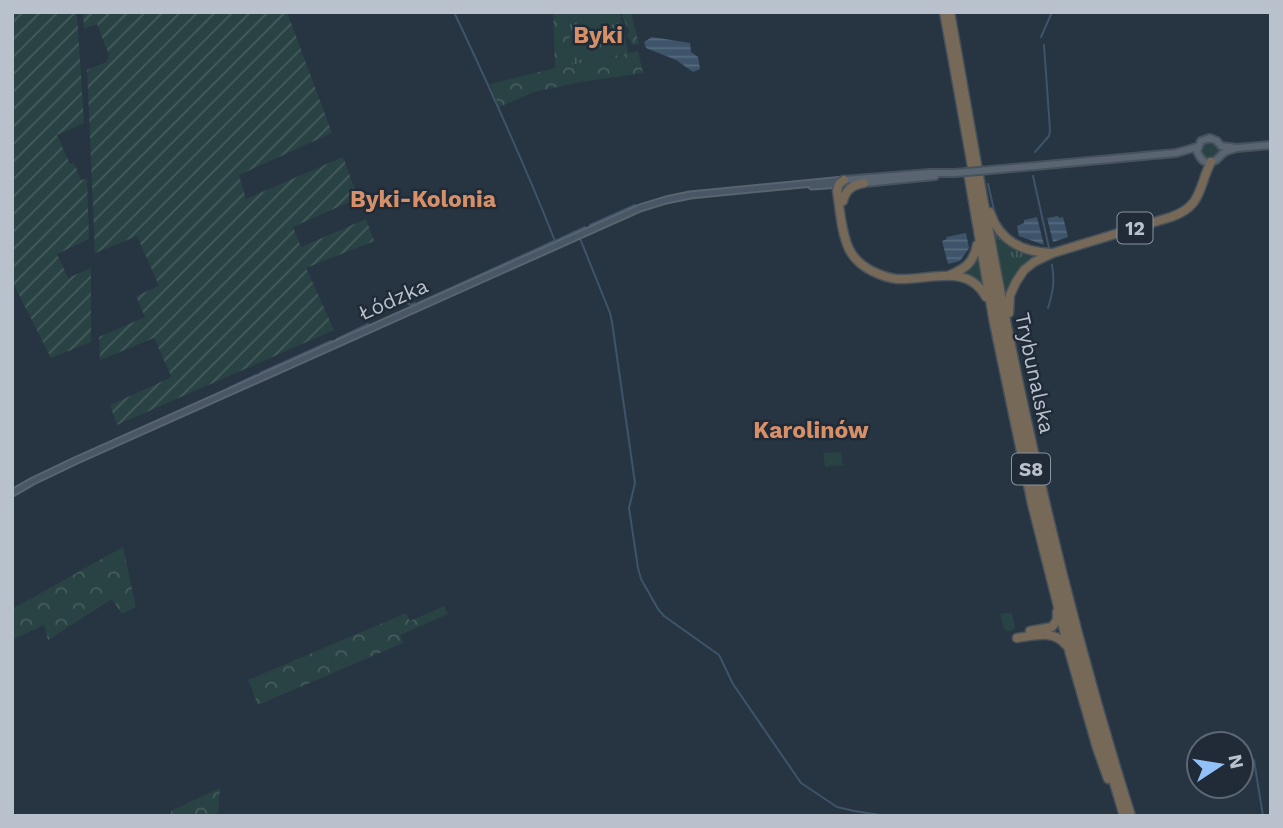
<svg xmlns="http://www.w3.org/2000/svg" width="1283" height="828" font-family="'Work Sans',sans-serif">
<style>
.grass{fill:url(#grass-tufts)}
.forest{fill:url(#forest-crowns)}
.garden{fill:url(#garden-furrows)}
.pitch{fill:#294243}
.water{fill:url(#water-rules)}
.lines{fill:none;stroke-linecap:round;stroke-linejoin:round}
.stream{stroke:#3d546a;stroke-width:2}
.secondary-casing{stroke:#59646f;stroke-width:9}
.primary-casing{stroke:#48525e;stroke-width:10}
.motorway-casing{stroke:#46515c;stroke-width:11}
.secondary{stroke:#495665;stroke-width:5}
.primary{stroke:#596571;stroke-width:6}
.motorway{stroke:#776958;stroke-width:8}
.primary-bridge-casing{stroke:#48525e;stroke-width:10;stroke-linecap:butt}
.primary-bridge{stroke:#596571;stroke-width:6}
.labels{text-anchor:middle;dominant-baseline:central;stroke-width:5;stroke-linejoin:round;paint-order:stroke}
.shield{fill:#202b37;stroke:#8a949f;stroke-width:2}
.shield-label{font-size:19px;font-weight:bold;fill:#b8c1cc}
.street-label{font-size:21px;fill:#b8c1cc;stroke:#202b37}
.neighbourhood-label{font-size:23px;font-weight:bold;fill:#d5906a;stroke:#202b37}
</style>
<defs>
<pattern id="grass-tufts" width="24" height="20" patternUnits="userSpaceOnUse" patternTransform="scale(1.75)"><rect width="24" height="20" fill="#294243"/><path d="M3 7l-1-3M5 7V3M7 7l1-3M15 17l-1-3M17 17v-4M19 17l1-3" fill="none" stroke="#465c5d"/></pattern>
<pattern id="forest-crowns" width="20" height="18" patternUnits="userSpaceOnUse" patternTransform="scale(1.75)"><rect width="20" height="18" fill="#294243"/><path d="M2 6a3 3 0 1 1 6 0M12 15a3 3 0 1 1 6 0" fill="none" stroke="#465c5d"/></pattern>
<pattern id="garden-furrows" width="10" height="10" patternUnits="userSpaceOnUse" patternTransform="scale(1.75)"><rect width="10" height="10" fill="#294243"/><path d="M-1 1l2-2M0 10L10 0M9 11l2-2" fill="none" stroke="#465c5d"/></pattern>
<pattern id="water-rules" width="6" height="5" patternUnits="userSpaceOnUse" patternTransform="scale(1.75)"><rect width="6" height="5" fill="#3d546a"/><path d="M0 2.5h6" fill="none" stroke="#576b7e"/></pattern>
</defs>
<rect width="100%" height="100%" fill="#273542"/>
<path class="grass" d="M568,12H620L628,53L572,65Z
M1200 150a9 9 0 1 1 18 0a9 9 0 1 1-18 0Z
M718,194H729L672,203L644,212L581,239V237L652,206L683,198Z
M994,228L1043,255L1029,263L1006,300Z
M979,252L984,289L958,274Z
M1007,613H1012L1015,627L1012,631H1007L1004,629L1000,614Z"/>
<path class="forest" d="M553,12H568L572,65L638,51L643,73L581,82L534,92L499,107L490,84L555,68Z
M622,12H631L639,44L632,45L630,39L626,37L629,31L622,16Z
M123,547L136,607L122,614L112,599L48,640L44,625L12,640V609Z
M444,606L448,614L400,635L403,643L258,705L248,680L406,613L410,621Z
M220,788L218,816H171V811Z"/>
<path class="garden" d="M12,12H77L84,123L57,135L70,164L74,163L81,180L87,179L89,239L57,254L68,278L91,268V342L51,358L12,281Z
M83,12H287L332,133L239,175L246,199L343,157L358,198L293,227L301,247L366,219L374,241L306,268L334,330L117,425L110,405L170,378L171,376L154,338L100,360L99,337L145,317L136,296L159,286L137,236L95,253L87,70L106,62L109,55L97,24L84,29Z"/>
<path class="pitch" d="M841,452L843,465L825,467L823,453Z"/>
<path class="water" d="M652,37L690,43L691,52L698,57L700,69L693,72L676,60L646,48L644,42Z
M1058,216L1059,218L1063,217L1068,237L1053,242L1047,218Z
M1037,217L1044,245L1019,236L1017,226L1024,223V220Z
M966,233L969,248L960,261L948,264L942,241L947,239L946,237Z"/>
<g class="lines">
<path class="stream" d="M454,12C490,88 524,163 555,241L585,227
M1041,37L1052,12
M1035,152L1049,136L1050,130L1044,45
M1033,176L1049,248
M988,184L994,210
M590,225L635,205
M577,231L610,313L612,322L635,483L629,508L638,568L641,579L658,609L664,616L719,655L733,684L801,783L837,807L854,811L887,816
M403,301L411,305L415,303
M418,303L554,241
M1048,308C1053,292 1055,281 1052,265
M382,311L385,307L398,303
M337,339L368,324
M260,373L331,341
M229,388L256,375
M1254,760L1263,816"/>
<defs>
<path id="secondary" d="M812,186L855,183
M12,493L33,481L77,460L640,208L666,200L690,195L844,180"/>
<path id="primary" d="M1237,148C1233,149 1229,150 1225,152C1221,154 1219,158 1216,160C1206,167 1200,159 1197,151L1201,141L1210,138L1217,141L1221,146L1237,148L1271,145
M991,170L1176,153L1197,147
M844,180L930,173H955
M864,183L935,176"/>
<path id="motorway" d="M944,12C969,146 991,281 1019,415C1048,550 1084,684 1124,816
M950,12C975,152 998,292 1029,430C1057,560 1091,689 1131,816
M968,172L994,323L1032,504L1070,654L1097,748L1108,779
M844,180L839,184L837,191C840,209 841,232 849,249C854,259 862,266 872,271C880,275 888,278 897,279C929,281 967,262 986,297
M843,201C846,189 853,185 864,183
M990,212C999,240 1022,252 1050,253
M950,275C965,269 974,262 977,245
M1009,313L1010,295L1016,282L1024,270L1034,262L1053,253L1171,217C1203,206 1198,187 1211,162
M1030,631L1052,627L1057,620V612
M1017,638C1034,636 1054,629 1066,645"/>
</defs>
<use href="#secondary" class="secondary-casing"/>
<use href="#primary" class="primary-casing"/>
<use href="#motorway" class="motorway-casing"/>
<use href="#secondary" class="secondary"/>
<use href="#primary" class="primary"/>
<use href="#motorway" class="motorway"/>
<defs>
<path id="primary-bridge" d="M955,173L991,170"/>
</defs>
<use href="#primary-bridge" class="primary-bridge-casing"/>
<use href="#primary-bridge" class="primary-bridge"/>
</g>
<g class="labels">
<g class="shield">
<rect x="1117.5" y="212.5" width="35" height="31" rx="5"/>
<rect x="1012" y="453.5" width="38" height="31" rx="5"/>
</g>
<g class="shield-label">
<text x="1135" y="228">12</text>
<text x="1031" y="469">S8</text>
</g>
<g class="street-label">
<text transform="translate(393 299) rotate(-24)">Łódzka</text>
<text transform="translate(1035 373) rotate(78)">Trybunalska</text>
</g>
<g class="neighbourhood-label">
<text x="598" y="35">Byki</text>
<text x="423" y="199">Byki-Kolonia</text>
<text x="811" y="430">Karolinów</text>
</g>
</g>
<rect width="1283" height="828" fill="none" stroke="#b8c1cc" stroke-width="28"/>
<g transform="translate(1220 765) rotate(78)"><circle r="33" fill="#202b37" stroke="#5d6773" stroke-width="2"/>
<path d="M0-5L12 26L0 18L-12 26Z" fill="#92c1f7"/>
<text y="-10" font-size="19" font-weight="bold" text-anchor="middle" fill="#b8c1cc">N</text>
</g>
</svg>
